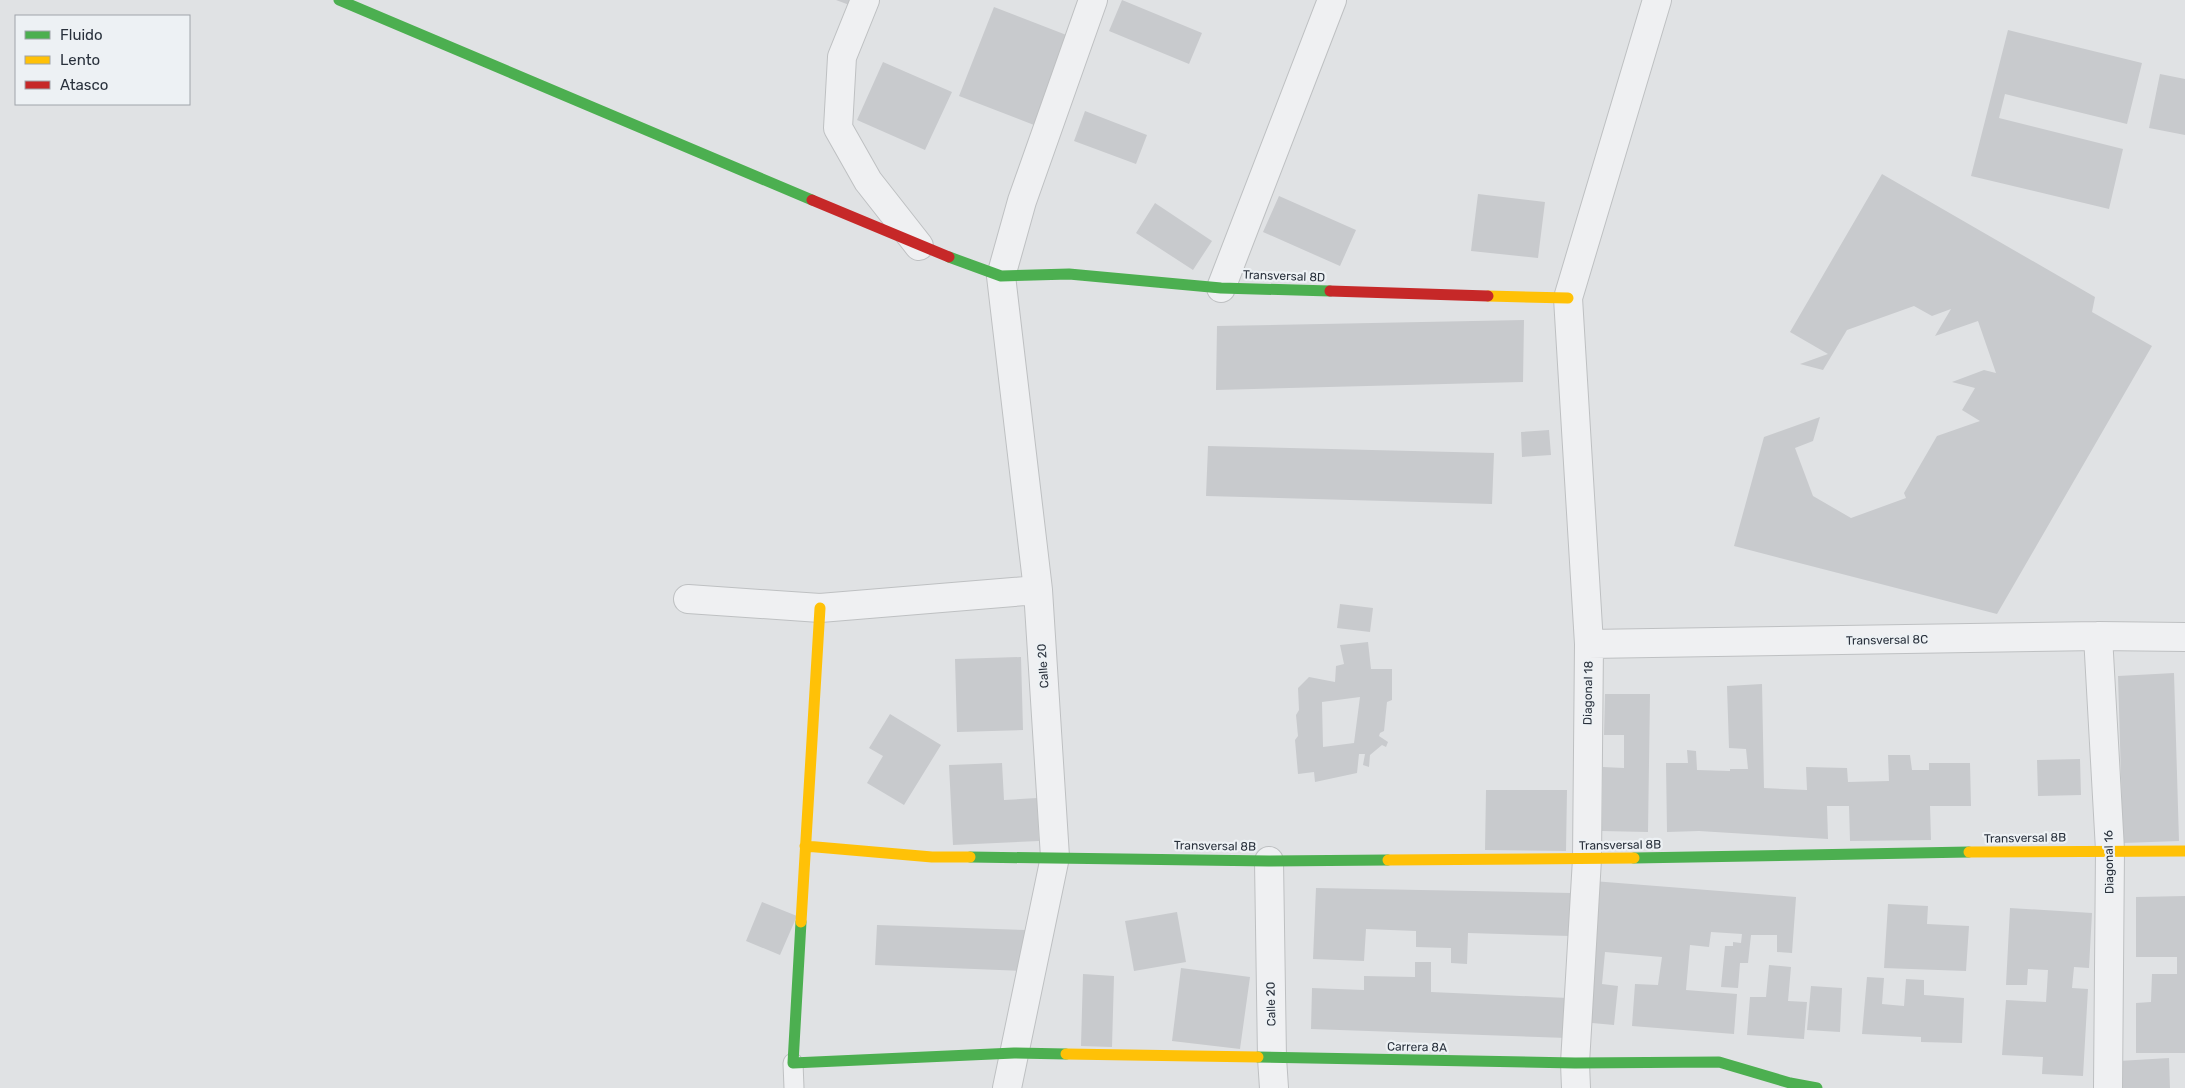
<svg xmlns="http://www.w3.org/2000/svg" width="2185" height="1088" font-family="Rubik,sans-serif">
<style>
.building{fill:#c8cacd;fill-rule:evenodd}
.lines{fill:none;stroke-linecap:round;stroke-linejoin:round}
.lane-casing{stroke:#bec0c2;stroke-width:21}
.street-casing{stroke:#bec0c2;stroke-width:30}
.lane{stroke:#eff0f2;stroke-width:19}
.street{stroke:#eff0f2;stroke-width:28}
.fast{stroke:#4caf50;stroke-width:11}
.slow{stroke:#ffc107;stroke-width:11}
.jam{stroke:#c62828;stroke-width:11}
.labels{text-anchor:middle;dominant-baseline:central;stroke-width:4.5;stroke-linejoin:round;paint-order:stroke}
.street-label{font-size:12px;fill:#29313c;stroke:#edf1f4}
</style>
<rect width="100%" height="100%" fill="#e0e2e4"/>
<path class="building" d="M836,0H854L852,6Z
M1122,0L1202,33L1189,64L1109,31Z
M994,7L1069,36L1034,125L959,96Z
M2008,30L2142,63L2127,124L2005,94L1999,118L2123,149L2109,209L1971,176Z
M883,62L952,92L925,150L857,120Z
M2160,74L2185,79V135L2149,128Z
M1085,111L1147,135L1136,164L1074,141Z
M1882,174L2095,297L2092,312L2152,346L1997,614L1734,546L1764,437L1820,417L1813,441L1795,448L1813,496L1851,518L1906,498L1904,493L1937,436L1980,421L1962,410L1975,388L1952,382L1984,370L1996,373L1978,321L1935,336L1951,309L1932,316L1914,306L1847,330L1823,370L1800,364L1828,354L1790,332Z
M1478,194L1545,202L1538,258L1471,251Z
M1279,196L1356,230L1340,266L1263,232Z
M1155,203L1212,241L1193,270L1136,233Z
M1524,320L1523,382L1216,390L1217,326Z
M1549,430L1551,455L1522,457L1521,432Z
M1208,446L1494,453L1492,504L1206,496Z
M1340,604L1373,608L1370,632L1337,628Z
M1368,642L1371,669H1392V700L1387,702L1384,731L1380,733L1379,736L1388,742L1386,747L1382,745L1370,755L1369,767L1363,765L1365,754H1359L1357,773L1315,782L1314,772L1298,774L1295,740L1298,736L1296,715L1299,710L1298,688L1309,677L1335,682L1336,666L1344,664L1340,645ZM1360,697L1354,743L1323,747L1322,702Z
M1021,657L1023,730L957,732L955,659Z
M2174,673L2179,841L2123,843L2118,676Z
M1762,684L1764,788L1807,790L1806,767L1847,768L1848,782L1889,781L1888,755H1910L1912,770H1929V763H1970L1971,806H1930L1931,840L1850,841L1849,806H1827L1828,839L1699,831L1667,832L1666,763H1688L1687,750L1696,751L1697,770L1730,771V769H1748L1746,749L1729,748L1727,686Z
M1605,694H1650L1648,832L1602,831L1603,767L1624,768V735H1604Z
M890,714L941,745L904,805L867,783L883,756L869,748Z
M2080,759L2081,795L2038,796L2037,760Z
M1002,763L1004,800L1037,798L1039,841L953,845L949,765Z
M1486,790H1567L1566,851L1485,850Z
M1593,881L1796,897L1792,953L1777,952V935H1751L1748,963H1740L1738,988L1721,987L1725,946H1733V942L1741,943L1742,934L1711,932L1709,947L1690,945L1686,990L1737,994L1734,1034L1632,1026L1635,984L1658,985L1662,957L1605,952L1602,984L1618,986L1614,1025L1581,1022Z
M1316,888L1571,893L1570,936L1468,933L1467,964L1451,963V948L1416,947V931L1366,929L1364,961L1313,959Z
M2185,896V1053H2136V1003L2151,1002L2152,974H2177V957H2136V897Z
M762,902L797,916L780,955L746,941Z
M1888,904L1928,906L1927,924L1969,926L1966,971L1884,968Z
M2010,908L2092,913L2089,968L2074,967L2072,988L2088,989L2083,1076L2042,1074L2043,1057L2002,1055L2006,1000L2046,1002L2047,987L2048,970L2028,969L2027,985H2006Z
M1177,912L1186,962L1134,971L1125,921Z
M877,925L1027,930L1025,971L875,965Z
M1415,962H1431V992L1568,998L1567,1038L1311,1029L1312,988L1364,990V976L1415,977Z
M1769,965L1791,967L1788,1001L1807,1002L1804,1039L1747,1035L1750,997H1766Z
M1181,968L1250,977L1240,1049L1172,1041Z
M1083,974L1114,976L1112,1047L1081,1046Z
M1867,977L1884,978L1882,1004L1904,1006L1906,979L1924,980V995L1964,998L1962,1043L1921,1042V1037L1862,1034Z
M1811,986L1842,988L1840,1032L1807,1030Z
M2169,1058L2170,1088H2120L2119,1061Z"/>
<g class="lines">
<defs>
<path id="lane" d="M793,1063L794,1088"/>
<path id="street" d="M865,0L842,57L838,128L868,181L919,246
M1221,288L1332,0
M688,599L820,608L1038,590
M2098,636L2110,850L2108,1088
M1589,644L2098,636L2185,637
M1269,861L1272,1058L1274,1088
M1007,1088L1055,857L1038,590L1001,276L1022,201L1093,0
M1576,1088L1575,1063L1587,859L1589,644L1568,298L1657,0"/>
</defs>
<use href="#lane" class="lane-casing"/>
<use href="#street" class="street-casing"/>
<use href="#lane" class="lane"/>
<use href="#street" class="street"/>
<path class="fast" d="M339,0L812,200
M949,257L1001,276L1069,274L1221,288L1330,291
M970,857L1269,861L1388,860
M1634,858L1969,852
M801,922L793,1063L1014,1053L1066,1054
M1258,1057L1575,1063L1719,1062L1790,1083L1817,1088"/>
<path class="slow" d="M1488,296L1568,298
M805,846L932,857H970
M1969,852L2185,851
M1388,860L1634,858
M801,922L820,608
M1066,1054L1258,1057"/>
<path class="jam" d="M812,200L949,257
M1330,291L1488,296"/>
</g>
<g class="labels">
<g class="street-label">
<text transform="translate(1284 276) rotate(2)">Transversal 8D</text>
<text transform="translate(1887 640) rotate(-1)">Transversal 8C</text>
<text transform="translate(1043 666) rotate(-94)">Calle 20</text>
<text transform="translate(1588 693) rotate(-89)">Diagonal 18</text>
<text transform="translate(2025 838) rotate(-1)">Transversal 8B</text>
<text transform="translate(1620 845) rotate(-1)">Transversal 8B</text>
<text transform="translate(1215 846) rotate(1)">Transversal 8B</text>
<text transform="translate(2109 862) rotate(-91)">Diagonal 16</text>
<text transform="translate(1271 1004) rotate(-91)">Calle 20</text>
<text transform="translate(1417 1047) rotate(1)">Carrera 8A</text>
</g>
</g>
<rect x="15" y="15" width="175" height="90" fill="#edf1f4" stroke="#9fa4aa"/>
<rect x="25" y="31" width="25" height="8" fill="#4caf50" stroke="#9fa4aa"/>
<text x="60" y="40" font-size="15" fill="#29313c">Fluido</text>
<rect x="25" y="56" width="25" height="8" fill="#ffc107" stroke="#9fa4aa"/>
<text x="60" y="65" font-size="15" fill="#29313c">Lento</text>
<rect x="25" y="81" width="25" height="8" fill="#c62828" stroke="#9fa4aa"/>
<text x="60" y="90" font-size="15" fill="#29313c">Atasco</text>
</svg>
